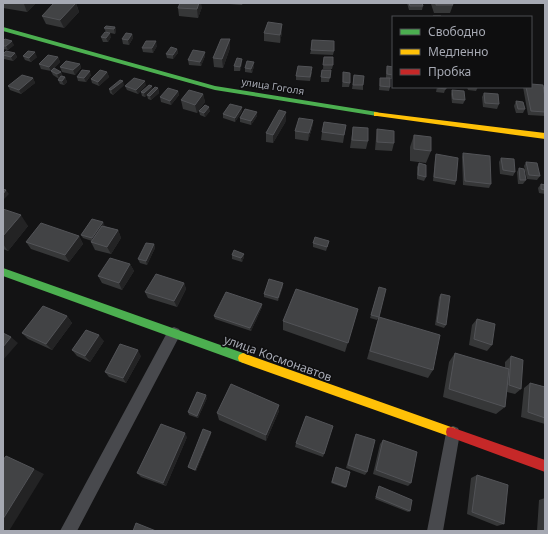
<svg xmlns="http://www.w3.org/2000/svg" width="548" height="534" font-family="'Noto Sans',sans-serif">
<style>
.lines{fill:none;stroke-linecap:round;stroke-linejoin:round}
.street{fill:#48494d;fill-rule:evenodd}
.fast{fill:#4caf50;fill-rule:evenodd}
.slow{fill:#ffc107;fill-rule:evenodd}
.jam{fill:#c62828;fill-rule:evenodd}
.wall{fill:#363738}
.shaded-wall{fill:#232324}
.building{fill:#424345;stroke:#525357}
.labels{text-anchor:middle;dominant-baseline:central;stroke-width:3;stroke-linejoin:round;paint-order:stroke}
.far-street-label{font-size:10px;fill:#a6a9b3;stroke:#0e0e0f}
.street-label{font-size:12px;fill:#a6a9b3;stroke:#0e0e0f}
</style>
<rect width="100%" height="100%" fill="#131314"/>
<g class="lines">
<path class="street" d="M174,327L179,329L181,333L179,337L77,531H60L169,329Z
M453,426L458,428L460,433L443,531H427L446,433L448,428Z"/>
<path class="fast" d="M3,27L215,86L377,112L381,114L377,116L215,90L3,31Z
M3,268L243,353L247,355L248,358L247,361L243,363L3,276Z"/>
<path class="slow" d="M374,112L545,133V139L377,116H374Z
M243,353L451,427L455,428L456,432L455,436L451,437L243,363L239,361L238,358L239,355Z"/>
<path class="jam" d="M451,427L545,460V472L447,436L446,432L447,428Z"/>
</g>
<path class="wall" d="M3,3H36L27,12L3,8Z
M76,3L79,12L64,28L46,24L42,16Z
M229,3H243L242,5L229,4Z
M407,3H422L423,6L422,10H409Z
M432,3H452L453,5L450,13H434L431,4Z
M202,7L198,18L179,16L178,8Z
M115,27L116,31L115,34L106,32L104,28Z
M282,32L280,43L264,41V33Z
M132,34L133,38L129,45L123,44L122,39Z
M101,37H111L108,42H103Z
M230,39V48L223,68L214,67L213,58Z
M3,41L14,45L8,50L3,49Z
M157,46L153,53L143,52L142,48Z
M177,49L178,53L173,59L167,58L166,54Z
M311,50L334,51L333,55L310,54Z
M205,52V56L201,66L189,65L188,60Z
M15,53L17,57L13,61L4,59L3,58V54Z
M23,56L37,57L31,62L25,60Z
M58,57L60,62L52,70L61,72L63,77H65L67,82L64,85L60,84L58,80L59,79L53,75L51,71L41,69L39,64Z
M324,57L333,65L332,69H323Z
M242,59V63L240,71H234V66Z
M80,64L81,68L75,75L62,72L60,67Z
M254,66L252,73L245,72V68Z
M387,66L393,67V79H390V87L389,91L379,90L380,78H386V71Z
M331,70L329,82H321V77Z
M107,72L109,77L99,86L92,83L91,79Z
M312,72L310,81L296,80V76Z
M343,72L350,83L349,87H342Z
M91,75L86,82L78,81L77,77Z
M354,75L363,85V90L352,89Z
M33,78L35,83L21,94L10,90L8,86Z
M124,85L113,95L110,93L109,89Z
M146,85L138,94L127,90L125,86Z
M437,87H446L444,93L436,92Z
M467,87H478L476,91L468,90Z
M523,87H531L545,97V116L528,115Z
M158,88L159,93L151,100L148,99L147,95L145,97L142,96L141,92Z
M452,90L465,100L463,104L452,103L451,94Z
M178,91L179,95L171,105L161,102L160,97Z
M484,93L499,104L497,109L483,107L482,97Z
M203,94L205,102L197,113L183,109L181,100Z
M516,101L525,109L523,113H516L514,106Z
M199,111H210L205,117L200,115Z
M242,111L235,122L223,118V114Z
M257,116L251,125L240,122V118Z
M313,120L312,128L308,141L295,139V131Z
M286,121L273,143L266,142V133Z
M346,125L343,143L321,140L322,132Z
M353,127L368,141L366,149L350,148Z
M377,129L394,143L392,151L375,150L376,138Z
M414,135L431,151L426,163L410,161V147Z
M463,153L491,184L489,188L463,185L462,157Z
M436,154L456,181L455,185L433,181L435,158Z
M501,158L515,172L513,176L500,174L499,162Z
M526,162L540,176L537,180L527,179L524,166Z
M419,163L426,177L424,181L417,179V167Z
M519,168L526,180L523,184H518L517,172Z
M541,184L545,185V194L539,193L538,188Z
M3,209L28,226L8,251L3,249Z
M103,222L104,226L118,230L121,238L111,254L95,250L91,242L92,241L83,238L81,235Z
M79,236L83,244L69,262L31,249L26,242Z
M313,243L328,245L326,251L313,247Z
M154,244L155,248L147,265L140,263L138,259Z
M244,254V257L242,262L232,259V255Z
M130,264L134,271L122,290L102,283L98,276Z
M184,283L186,289L177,307L148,298L145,292Z
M283,286L278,301L264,297V294Z
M379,287V317L377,320L370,318Z
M441,294L446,325L444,328L435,325L439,297Z
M262,304V307L251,331L215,319L214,316Z
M358,309L345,352L283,330V321Z
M67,316L72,323L52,350L28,339L22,333Z
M379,317L433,370L428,378L367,359L376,326Z
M477,319L492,345L487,351L469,345L472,325Z
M104,341L90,362L77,356L72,350Z
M455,353L505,368V362L511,356L521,389L515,394L507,392L505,407L496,414L443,397L449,362Z
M141,356L126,383L109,377L105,372Z
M530,383L545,387V424L521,417L524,388Z
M207,398L198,418L189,415L188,412Z
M279,405V411L266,441L219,420L217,413Z
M211,432V434L196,471L189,468L188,467Z
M356,434L367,472L365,475L346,468L354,438Z
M187,437L166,486L141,477L137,473Z
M383,440L411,483L408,486L373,474L380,444Z
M296,443L324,454L323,457L295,447Z
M336,467L346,487L345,488L331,483Z
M477,475L504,524L497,526L467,514L471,478Z
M379,486L410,511L408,512L375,499L378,488Z
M545,498V531H537L539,500Z"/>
<path class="shaded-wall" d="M24,3H36L27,12L24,4Z
M76,3L79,12L64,28L60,20Z
M199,3H201L202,7L198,18L197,9Z
M282,24V32L280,43V35Z
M115,27L116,31L115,34L114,29Z
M110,33L111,37L108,42L106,38Z
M132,34L133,38L129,45L128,40Z
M230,39V48L223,68L222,59Z
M12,41L14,45L8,50L6,46Z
M156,41L157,46L153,53L152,48Z
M177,49L178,53L173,59V55Z
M35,52L37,57L31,62L29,58Z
M205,52V56L201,66L200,62Z
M15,53L17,57L13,61L11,57Z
M58,57L60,62L51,71L49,67Z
M242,59V63L240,71V67Z
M254,62V66L252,73L251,69Z
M80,64L81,68L75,75L73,70Z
M90,71L91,75L86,82L84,78Z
M61,72L63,77L59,79L57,74Z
M107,72L109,77L99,86L98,82Z
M65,77L67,82L64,85L62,81Z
M33,78L35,83L21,94L19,90Z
M123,81L124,85L113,95L111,90Z
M145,81L146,85L138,94L136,90Z
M152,86L153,90L145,97L144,93Z
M158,88L159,93L151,100L150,96Z
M178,91L179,95L171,105L170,101Z
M203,94L205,102L197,113L195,105Z
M209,107L210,111L205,117L204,113Z
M242,107V111L235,122V118Z
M257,112V116L251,125V121Z
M286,112V121L273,143V135Z
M313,120L312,128L308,141L309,133Z
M6,190L9,194L3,200V194Z
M21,215L28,226L8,251L3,244V236Z
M103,222L105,226L94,242L92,238Z
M118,230L121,238L111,254L107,247Z
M79,236L83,244L69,262L65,255Z
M154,244L155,248L147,265L146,261Z
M244,254V257L242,262L241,258Z
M130,264L134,271L122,290L119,283Z
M184,283L186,289L177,307L174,301Z
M283,283V286L278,301V298Z
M262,304V307L251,331L250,328Z
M67,316L72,323L52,350L46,344Z
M99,335L104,341L90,362L85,356Z
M11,337L18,343L3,360V347Z
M138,350L141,356L126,383L123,378Z
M206,395L207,398L198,418L197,416Z
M279,405V411L266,441V435Z
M211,432V434L196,471L195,470Z
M185,433L187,437L166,486L163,483Z
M34,469L44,474L9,531H3V519Z"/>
<path class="building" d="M54,3H76L60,20L42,16Z
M180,3H199L197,9L178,8Z
M409,3H422L423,6H410Z
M436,3H452L453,5H436Z
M433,16H441L442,17H434Z
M268,22L282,24L280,35L264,33Z
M106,26L115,27L114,29L104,28Z
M105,32L110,33L106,38L101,37Z
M126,33L132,34L128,40L122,39Z
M5,39L12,41L6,46H3V41Z
M221,39H230L222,59L213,58Z
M312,40L334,41V51L311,50Z
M146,41H156L152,48H142Z
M171,47L177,49L173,55L166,54Z
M193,50L205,52L200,62L188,60Z
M6,51L15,53L11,57L3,55V54Z
M28,51L35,52L29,58L23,56Z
M48,55L58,57L49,67L39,64Z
M324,57H333V65H323Z
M237,58L242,59L240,67L234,66Z
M66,61L80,64L73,70L60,67Z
M247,61L254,62L251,69L245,68Z
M298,66L312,67L310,77L296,76Z
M387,66L393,67V75L387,74Z
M54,68L61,72L57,74L51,71Z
M82,70L90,71L84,78L77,77Z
M100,70L107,72L98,82L91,79Z
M322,70H331L330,78L321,77Z
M343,72L350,73V83L343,82Z
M22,75L33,78L19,90L8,86Z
M354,75L364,76L363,85H353Z
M61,76L65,77L62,81L58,80Z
M134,78L145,81L136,90L125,86Z
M380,78H390V87L380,86Z
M120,80L123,81L111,90L109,89Z
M531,84L543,85L545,97V112L531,111L526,87H531Z
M149,85L152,86L144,93L141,92Z
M155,87L158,88L150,96L147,95Z
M438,87H446V89L438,88Z
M168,88L178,91L170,101L160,97Z
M189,90L203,94L195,105L181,100Z
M452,90L464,91L465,100L453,99Z
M484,93L498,94L499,104L485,103Z
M516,101L523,102L525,109H518Z
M230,104L242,107L235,118L223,114Z
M205,105L209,107L204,113L199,111Z
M245,109L257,112L251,121L240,118Z
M279,110L286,112L273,135L266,133Z
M299,118L313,120L309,133L295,131Z
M324,122L346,125L344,135L322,132Z
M353,127L368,128V141L352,140Z
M377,129L394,131V143L377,142Z
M414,135L431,137V151L414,149Z
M463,153L490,156L491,184L465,181Z
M436,154L458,158L456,181L434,177Z
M501,158L514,159L515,172L503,170Z
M526,162L537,163L540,176L529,175Z
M419,163L426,165V177L418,175Z
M519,168L524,169L526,180H520Z
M541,184L545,185V190L541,189Z
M3,189L6,190L3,194Z
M3,209L21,215L3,236Z
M92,219L103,222L92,238L81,235Z
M41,223L79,236L65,255L26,242Z
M102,226L118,230L107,247L91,242Z
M315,237L329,241L327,247L313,243Z
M146,243L154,244L146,261L138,259Z
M234,250L244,254L241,258L232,255Z
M110,258L130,264L119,283L98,276Z
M156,274L184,283L174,301L145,292Z
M269,279L283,283L278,298L264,294Z
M379,287L386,289L379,317L371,315Z
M296,289L358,309L348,343L283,321Z
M226,292L262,304L250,328L214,316Z
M441,294L450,296L446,325L437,322Z
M43,306L67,316L46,344L22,333Z
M379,317L440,335L433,370L370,351Z
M477,319L495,324L492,345L474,339Z
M86,330L99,335L85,356L72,350Z
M3,333L11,337L3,347Z
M120,344L138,350L123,378L105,372Z
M455,353L509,369L505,407L449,389Z
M511,356L523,360L521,389L509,385Z
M530,383L545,387V418L528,412Z
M231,384L279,405L266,435L217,413Z
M197,392L206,395L197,416L188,412Z
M306,416L333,426L324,454L296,443Z
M161,424L185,433L163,483L137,473Z
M203,429L211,432L195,470L188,467Z
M356,434L375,440L367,472L348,465Z
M383,440L417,452L411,483L376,470Z
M6,456L34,469L3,519V460Z
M336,467L350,472L346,487L332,482Z
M477,475L508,485L504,524L472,512Z
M379,486L412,500L410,511L376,497Z
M136,523L156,531H133Z"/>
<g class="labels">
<g class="far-street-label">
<text transform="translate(273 86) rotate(9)">улица Гоголя</text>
</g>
<g class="street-label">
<text transform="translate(278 358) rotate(20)">улица Космонавтов</text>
</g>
</g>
<rect width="548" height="534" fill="none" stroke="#a6a9b3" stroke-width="8"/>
<rect x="392" y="16" width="140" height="72" fill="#0e0e0f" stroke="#4b4c51"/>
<rect x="400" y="29" width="20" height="6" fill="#4caf50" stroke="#4b4c51"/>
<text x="428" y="36" font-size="12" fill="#a6a9b3">Свободно</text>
<rect x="400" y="49" width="20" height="6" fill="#ffc107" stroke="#4b4c51"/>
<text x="428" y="56" font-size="12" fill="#a6a9b3">Медленно</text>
<rect x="400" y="69" width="20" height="6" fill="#c62828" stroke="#4b4c51"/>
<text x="428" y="76" font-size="12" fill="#a6a9b3">Пробка</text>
</svg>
